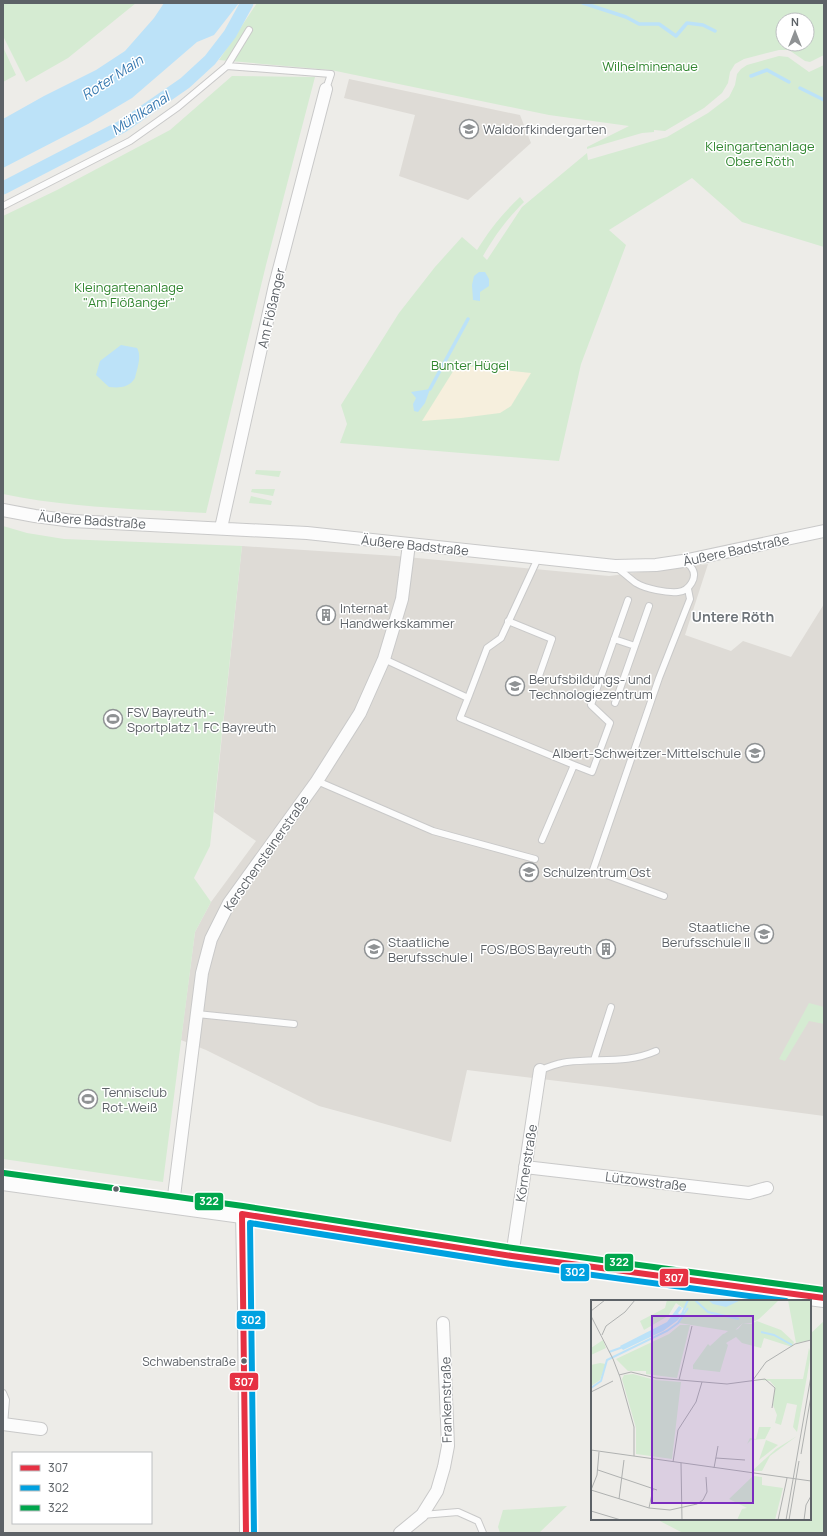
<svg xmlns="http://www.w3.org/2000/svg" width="827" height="1536" font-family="Manrope,sans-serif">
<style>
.education{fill:#dedbd6}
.green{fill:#d5ebd2;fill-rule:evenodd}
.sand{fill:#f6efdd}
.water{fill:#bce2f8}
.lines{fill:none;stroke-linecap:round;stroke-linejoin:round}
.stream{stroke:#bce2f8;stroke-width:3.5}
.canal{stroke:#bce2f8;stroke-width:13}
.service-casing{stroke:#c9c9c9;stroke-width:8}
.minor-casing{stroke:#c9c9c9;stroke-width:14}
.secondary-casing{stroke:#cacaca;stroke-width:20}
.service{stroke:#fcfcfc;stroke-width:6}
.minor{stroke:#fcfcfc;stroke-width:12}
.secondary{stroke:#fcfcfc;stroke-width:18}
.bus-1-casing{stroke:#fff;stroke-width:9}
.bus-2-casing{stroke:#fff;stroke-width:9}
.bus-3-casing{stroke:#fff;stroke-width:9}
.bus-1{stroke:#e63143;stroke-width:6}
.bus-2{stroke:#00a1e0;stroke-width:6}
.bus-3{stroke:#00a64d;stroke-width:6}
.bus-dot{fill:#5d6267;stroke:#fff;stroke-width:1.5}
.labels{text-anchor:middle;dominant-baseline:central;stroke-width:3;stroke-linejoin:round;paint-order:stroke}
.bus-label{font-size:12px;fill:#5d6267;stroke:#fff;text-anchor:end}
.park-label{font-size:13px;fill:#2f852e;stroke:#fff}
.poi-label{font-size:13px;fill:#5d6267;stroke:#fff;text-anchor:start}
.street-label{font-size:13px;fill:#5d6267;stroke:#fff}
.water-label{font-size:14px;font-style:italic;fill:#387ab1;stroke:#fff}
.neighbourhood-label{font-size:14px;font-weight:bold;fill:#6e7479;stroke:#fff}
.inset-river{fill:none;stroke:#bce2f8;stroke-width:2}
.inset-road{fill:none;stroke:#afb1b0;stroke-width:1}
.view{fill:#7b2cbf;fill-opacity:0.15;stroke:#7b2cbf;stroke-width:2}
.inset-edge{fill:none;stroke:#5d6267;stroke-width:2}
.line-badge{stroke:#fff;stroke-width:1.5}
.badge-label{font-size:11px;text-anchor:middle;font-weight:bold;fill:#fff}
</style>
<rect width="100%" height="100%" fill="#edece8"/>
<path class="education" d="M349,79L520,115L531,143L468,200L399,176L415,115L344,98Z
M242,546L396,556L609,576L708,564L685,635L731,651L743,641L791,657L824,604V1116L608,1087L467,1070L451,1142L319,1106L206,1050L181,1040L195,932L211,902L256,841L214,812Z"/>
<path class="green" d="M3,3H136L68,58L26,82L3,36Z
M257,3H824V55L810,62L805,61L789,50H779L744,59L735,64L730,72L728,83L722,93L704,108L665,131L654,130V132L642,133L587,149V147L629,126L549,115L331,70L219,60ZM783,20H807V44H783Z
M3,47L16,75L3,82Z
M779,56L788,57L809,72L824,65V247L742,222L692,178L609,230L626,245L581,364L559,461L340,443L347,424L341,405L399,313L435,267L462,237L477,250C490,229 502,214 520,197L524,202C506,220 496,234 483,256L487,260L522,207L587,153L588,160L667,137L708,113L729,97L735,85L737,74L741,69L747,65Z
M232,76L315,77L266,265L206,513C138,509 70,508 3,494V216L57,190L170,130Z
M256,470L281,471L279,477L255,474Z
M252,489H275L273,496L251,492Z
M251,496L272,501L271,505L249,503Z
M3,526L27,533L64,539L242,546L210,846L194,878L211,902L195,932L163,1182L3,1159Z
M809,1003L824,1007V1024L809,1021L785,1061L779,1059Z
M824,1321V1533H683L656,1519H810V1334Z
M567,1506L539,1533H500L498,1527L503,1510Z"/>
<path class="sand" d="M457,365L531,373L511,406L500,413L461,418L422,421Z"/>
<path class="water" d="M164,3H239L214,35L197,42L132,98L88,124L3,168V119L44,96L96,70L125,51L154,18Z
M479,272H485L489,279V286L480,292V301L473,300L472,285L474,276Z
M121,345L137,348C142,356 137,369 135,378C129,388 119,388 109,387L96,375L100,361Z
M430,389L425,403L418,412L414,411L413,404L416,398L411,392Z"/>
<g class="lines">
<path class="stream" d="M583,3L626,17L639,24H659L676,36L687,23L703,25L715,31
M751,76L767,70L789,82
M800,88L824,100
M430,389L468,319"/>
<path class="canal" d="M3,188L123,126L185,83L210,60L230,34L247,3"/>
<defs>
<path id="service" d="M227,66L249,30
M3,206L130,141L178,107L227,66L331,74L326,89
M616,567C623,572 629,578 636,583C646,589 667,593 678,592C689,591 699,577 691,567C690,565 686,563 684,562
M508,621L552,639L539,676
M614,639L635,646
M384,659L468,698L460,718L574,765L542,840
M468,698L487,648L501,638L538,558
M615,703L649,606
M574,765L592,772L610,723L591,705L628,600
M317,781L433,831L535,859
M664,896L593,870L659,678L690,599L688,589
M197,1014L294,1024
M594,1060L611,1007
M540,1070C549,1067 558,1063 567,1062C598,1058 627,1064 656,1051
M3,1393L6,1400L4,1425
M422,1515L458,1512L478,1521L483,1533"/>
<path id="minor" d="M3,510L35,516L73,521L307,533L615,566L656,565L683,561L824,531
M221,528L275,285L326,89
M525,1167L749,1193L767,1188
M173,1204L202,973L211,939L229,903L317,781L360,713L384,659L402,599L409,544
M242,1214L244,1308L246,1533
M512,1256L540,1070
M3,1424L41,1429
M400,1533L422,1515L437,1491L444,1467L448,1446L443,1323"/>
<path id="secondary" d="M3,1181L242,1214L512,1256L824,1298"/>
</defs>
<use href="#service" class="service-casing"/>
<use href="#minor" class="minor-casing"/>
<use href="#secondary" class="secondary-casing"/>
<use href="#service" class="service"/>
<use href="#minor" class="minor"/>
<use href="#secondary" class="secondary"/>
<defs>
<path id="bus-1" d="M246,1533L242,1214L512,1256L824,1298"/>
<path id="bus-2" d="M254,1533L250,1223L511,1264L786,1301"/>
<path id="bus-3" d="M4,1173L243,1206L513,1248L824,1290"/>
</defs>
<use href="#bus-1" class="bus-1-casing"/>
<use href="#bus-2" class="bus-2-casing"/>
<use href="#bus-3" class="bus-3-casing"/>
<use href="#bus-1" class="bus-1"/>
<use href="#bus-2" class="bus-2"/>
<use href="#bus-3" class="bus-3"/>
</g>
<defs>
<symbol id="school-ring" viewBox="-11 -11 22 22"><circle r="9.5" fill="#fff" stroke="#8f9294" stroke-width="1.5"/><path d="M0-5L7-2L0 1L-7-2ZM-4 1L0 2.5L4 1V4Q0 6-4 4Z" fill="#8f9294"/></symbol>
<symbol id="building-ring" viewBox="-11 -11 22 22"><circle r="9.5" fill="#fff" stroke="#8f9294" stroke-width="1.5"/><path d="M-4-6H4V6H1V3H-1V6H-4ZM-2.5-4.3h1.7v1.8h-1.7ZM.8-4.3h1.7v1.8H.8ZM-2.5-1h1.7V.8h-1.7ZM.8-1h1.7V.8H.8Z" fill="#8f9294"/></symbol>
<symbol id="stadium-ring" viewBox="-11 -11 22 22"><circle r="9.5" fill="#fff" stroke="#8f9294" stroke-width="1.5"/><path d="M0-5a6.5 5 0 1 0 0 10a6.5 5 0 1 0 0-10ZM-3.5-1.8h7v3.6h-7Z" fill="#8f9294"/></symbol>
</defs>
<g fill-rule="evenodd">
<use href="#school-ring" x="458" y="118" width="22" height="22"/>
<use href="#building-ring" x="315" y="604" width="22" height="22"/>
<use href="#school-ring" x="504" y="675" width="22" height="22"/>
<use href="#stadium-ring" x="102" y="708" width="22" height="22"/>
<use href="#school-ring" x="744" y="742" width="22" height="22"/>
<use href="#school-ring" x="518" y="861" width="22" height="22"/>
<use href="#school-ring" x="753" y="923" width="22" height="22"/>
<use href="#school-ring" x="363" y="938" width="22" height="22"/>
<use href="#building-ring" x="595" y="938" width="22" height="22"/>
<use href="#stadium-ring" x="77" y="1088" width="22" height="22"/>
</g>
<g class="bus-dot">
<circle cx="116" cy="1189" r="3.5"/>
<circle cx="244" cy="1361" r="3.5"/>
</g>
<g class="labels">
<g class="bus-label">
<text x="236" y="1361">Schwabenstraße</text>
</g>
<g class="park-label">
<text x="650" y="66">Wilhelminenaue</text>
<text x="760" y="146">Kleingartenanlage<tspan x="760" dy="15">Obere Röth</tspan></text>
<text x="129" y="287">Kleingartenanlage<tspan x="129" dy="15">"Am Flößanger"</tspan></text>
<text x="470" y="365">Bunter Hügel</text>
</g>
<g class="poi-label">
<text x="483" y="129">Waldorfkindergarten</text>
<text x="340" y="608">Internat<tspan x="340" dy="15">Handwerkskammer</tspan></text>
<text x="529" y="679">Berufsbildungs- und<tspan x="529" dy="15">Technologiezentrum</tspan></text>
<text x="127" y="712">FSV Bayreuth -<tspan x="127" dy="15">Sportplatz 1. FC Bayreuth</tspan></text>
<text x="741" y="753" text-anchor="end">Albert-Schweitzer-Mittelschule</text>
<text x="543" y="872">Schulzentrum Ost</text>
<text x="750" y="927" text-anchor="end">Staatliche<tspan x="750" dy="15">Berufsschule II</tspan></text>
<text x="388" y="942">Staatliche<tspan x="388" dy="15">Berufsschule I</tspan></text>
<text x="592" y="949" text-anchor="end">FOS/BOS Bayreuth</text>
<text x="102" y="1092">Tennisclub<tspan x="102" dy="15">Rot-Weiß</tspan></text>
</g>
<g class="street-label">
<text transform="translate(271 308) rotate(-77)">Am Flößanger</text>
<text transform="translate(92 520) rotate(4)">Äußere Badstraße</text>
<text transform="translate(415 545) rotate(6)">Äußere Badstraße</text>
<text transform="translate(736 550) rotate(-12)">Äußere Badstraße</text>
<text transform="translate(266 853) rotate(-55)">Kerschensteinerstraße</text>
<text transform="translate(526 1163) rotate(-81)">Körnerstraße</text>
<text transform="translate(646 1181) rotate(7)">Lützowstraße</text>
<text transform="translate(446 1400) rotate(-91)">Frankenstraße</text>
</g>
<g class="water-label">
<text transform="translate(112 77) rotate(-33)">Roter Main</text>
<text transform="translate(140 113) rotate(-33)">Mühlkanal</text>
</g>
<g class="neighbourhood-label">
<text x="733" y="616">Untere Röth</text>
</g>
</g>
<g transform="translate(591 1300)">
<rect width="220" height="220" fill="#edece8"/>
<path d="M76,0H188L168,19L160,23H152L142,32L133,34L137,31L88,23L96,11L85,3L77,16L53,30L49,21L74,8ZM197,0H220V40L205,43ZM166,21L190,30L203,42L201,47L173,38L170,48L151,43L145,37L135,43L137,45L129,72L102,69V65L117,44L119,46L132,34L147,29L152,23L160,24ZM89,25H99L86,78L55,74V71H37L25,59L78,34ZM12,40L15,48L0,55V48ZM218,48L220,54L206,132L202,127L206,105L196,103L190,125L184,123L186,115L182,105L184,87L179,81L164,79H212ZM9,63L15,64L9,80L0,86V65ZM42,74L64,80L90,82L81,159L45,154V128L31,79L33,75ZM168,127H180L174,139L160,140L156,144L159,138L165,139ZM207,133L187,145L168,160L175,140L187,145ZM206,136L179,156L171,171H161L185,149ZM162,176L171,177V185L192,188L184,220H146L151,209L156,208L138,199Z" fill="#d5ebd2"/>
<path d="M117,0H150L135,7L122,4ZM88,6L91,8L87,13L90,16L87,20L72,31L32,50L29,46L76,22Z" fill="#bce2f8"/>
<path class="inset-river" d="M104,0L117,12L148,19M87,16L91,14L97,0M170,32L183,35L201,45M18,52L32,47M0,88L10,81L16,60L76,31L87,23L97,8"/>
<path class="inset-road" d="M0,11L14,0M0,16L22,59L29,77L43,127V156M11,35L15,26L34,12L44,0M28,75L40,72L65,78L136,84L174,79L184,88L181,108M88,80L101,26M162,80L175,62L204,44L220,40M0,92L22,81M0,150L220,181M210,154L220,96M125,158L154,160M82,162L87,130L105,102L111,82M90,163L91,220M123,168L127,146M7,170L66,190M0,190L58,208L79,210L106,204L112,200L116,192L115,177M0,190L6,175L8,152M28,199L33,160M58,208L62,189M0,211L30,220M187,220L196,178M195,220L220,76M198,220L208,161M213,220L215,205L220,196"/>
<path class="view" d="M61,16H162V203H61Z"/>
<rect width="220" height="220" class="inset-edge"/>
</g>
<g class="line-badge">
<rect x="194" y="1192" width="30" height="19" rx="4" fill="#00a64d"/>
<rect x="604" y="1253" width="30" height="19" rx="4" fill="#00a64d"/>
<rect x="560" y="1263" width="30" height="19" rx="4" fill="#00a1e0"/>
<rect x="659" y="1268" width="30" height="19" rx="4" fill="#e63143"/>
<rect x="236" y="1310" width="30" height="20" rx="4" fill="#00a1e0"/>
<rect x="229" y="1372" width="30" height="19" rx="4" fill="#e63143"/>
</g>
<g class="badge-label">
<text x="209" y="1205">322</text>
<text x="619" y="1266">322</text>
<text x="575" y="1276">302</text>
<text x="674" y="1282">307</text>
<text x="251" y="1324">302</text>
<text x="244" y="1386">307</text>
</g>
<rect width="827" height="1536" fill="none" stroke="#5d6267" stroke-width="8"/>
<rect x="12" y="1452" width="140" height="72" fill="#ffffff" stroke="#bec0c2"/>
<rect x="20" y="1465" width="20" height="6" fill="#e63143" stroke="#bec0c2"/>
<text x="48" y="1472" font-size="12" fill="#5d6267">307</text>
<rect x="20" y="1485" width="20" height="6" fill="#00a1e0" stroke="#bec0c2"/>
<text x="48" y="1492" font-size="12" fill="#5d6267">302</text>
<rect x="20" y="1505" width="20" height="6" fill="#00a64d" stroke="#bec0c2"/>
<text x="48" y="1512" font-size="12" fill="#5d6267">322</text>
<g transform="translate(795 32)"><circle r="19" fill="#ffffff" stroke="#bec0c2"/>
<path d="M0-3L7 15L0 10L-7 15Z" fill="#8f9294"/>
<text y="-6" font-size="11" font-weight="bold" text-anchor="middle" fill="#5d6267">N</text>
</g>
</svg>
